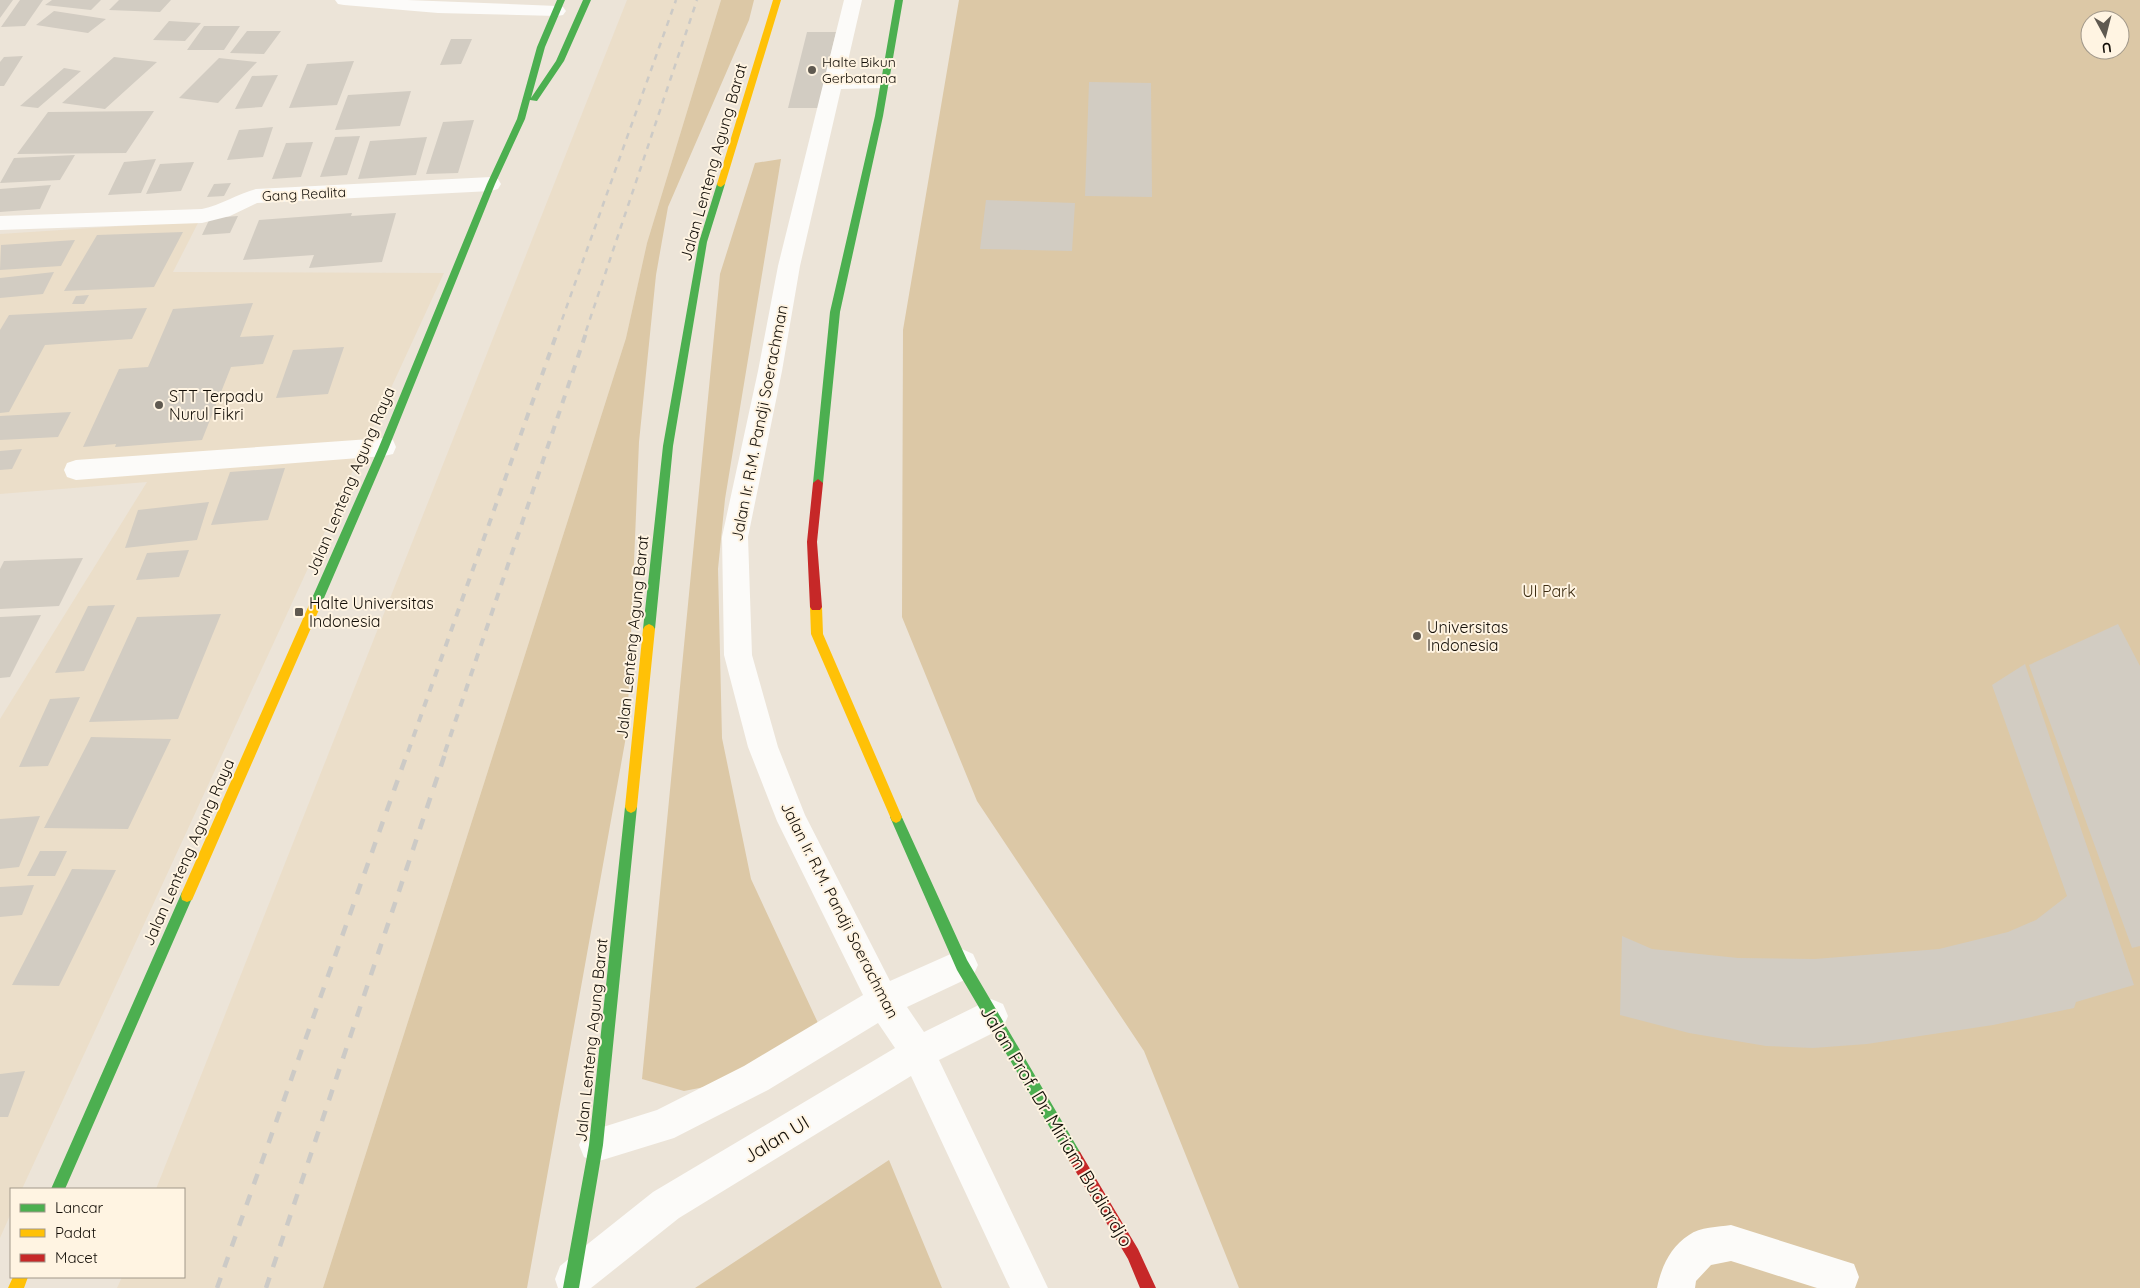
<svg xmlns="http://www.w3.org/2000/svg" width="2140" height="1288" font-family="Quicksand,sans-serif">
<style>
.built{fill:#ebdec9}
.green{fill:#dcc8a6;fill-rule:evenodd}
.building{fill:#d2ccc2}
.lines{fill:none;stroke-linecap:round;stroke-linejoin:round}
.lane{fill:#fcfbf9;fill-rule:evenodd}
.street{fill:#fcfbf9;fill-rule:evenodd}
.fast{fill:#4caf50;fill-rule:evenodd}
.slow{fill:#ffc107;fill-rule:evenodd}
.jam{fill:#c62828;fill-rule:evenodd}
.rail-far2{stroke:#cccac6;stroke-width:2.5;stroke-dasharray:6 6;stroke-linecap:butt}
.rail-far1{stroke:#cccac6;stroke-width:4;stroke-dasharray:8 8;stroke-linecap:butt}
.rail{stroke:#cccac6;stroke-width:4.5;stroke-dasharray:11 11;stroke-linecap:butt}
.poi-dot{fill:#5f5950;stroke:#fff4e2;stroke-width:2}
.labels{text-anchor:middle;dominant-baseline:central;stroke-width:4;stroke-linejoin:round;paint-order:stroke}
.far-poi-label{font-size:14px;fill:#130e07;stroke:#fff4e2;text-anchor:start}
.far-street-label{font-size:14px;fill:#130e07;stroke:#fff4e2}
.street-label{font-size:16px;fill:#130e07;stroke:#fff4e2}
.poi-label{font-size:16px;fill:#130e07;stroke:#fff4e2;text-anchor:start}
.park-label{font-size:16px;fill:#3d2d12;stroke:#fff4e2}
.near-street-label{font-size:19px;fill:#130e07;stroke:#fff4e2}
</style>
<rect width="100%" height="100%" fill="#ece4d8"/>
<path class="built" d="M627,0H721L647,243L626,338L323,1288H117L122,1277H184V1189H156Z
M199,221L173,272L444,273L22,1189H11V1213L0,1238V719L147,482L0,494V234Z"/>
<path class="green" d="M721,0H754L749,20L668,207L656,275L639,442L627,731L527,1288H323L626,338L647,243Z
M959,0H2140V1288H1239L1144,1051L977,801L902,617L903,330ZM2090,20H2120V50H2090Z
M781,159L725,499L718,569L722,738L751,879L818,1023L740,1080L684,1091L642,1079L720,274L755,163Z
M889,1160L942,1288H695Z"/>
<path class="building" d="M0,0H13L0,18Z
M20,0H43L25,26L1,27Z
M52,0H101L91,10L45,5Z
M119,0H171L160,12L109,10Z
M54,11L106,19L88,33L36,25Z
M169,21L201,23L185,41L153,40Z
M204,26H240L224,50H187Z
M247,31H281L264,54L230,53Z
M807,32H836L818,108H788Z
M451,39H472L461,64L440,65Z
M23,56L4,86H0V62L4,57Z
M114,57L157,62L105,109L62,103Z
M219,58L257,62L218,103L179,98Z
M354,61L337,105L289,108L307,64Z
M64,68L81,71L38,108L20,106Z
M278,75L262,107L235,109L252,76Z
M1089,82L1151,83L1152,197L1085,196Z
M411,91L400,126L335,130L348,95Z
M154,111L126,153L17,154L48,112Z
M474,120L458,173L426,174L443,122Z
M273,127L263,157L227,160L239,130Z
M360,136L347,175L320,177L335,137Z
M427,137L416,175L358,179L370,141Z
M313,142L301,177L272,179L286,143Z
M75,155L60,180L0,183L14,158Z
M156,159L141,193L108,195L124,162Z
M194,162L181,191L146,194L160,164Z
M231,183L224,196L207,197L214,184Z
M51,185L40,209L0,212V189Z
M986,200L1075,203L1072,251L980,249Z
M352,213L351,216L396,213L382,262L309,268L314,255L243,260L259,220Z
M238,216L230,233L202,235L210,218Z
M183,232L154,287L64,291L97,235Z
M75,240L61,266L0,270L1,245Z
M54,272L43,294L0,298V278Z
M89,295L84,304H72L76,296Z
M253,303L240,337L274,335L263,364L231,367L202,440L115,447L116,444L83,447L119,369L148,367L173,309Z
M147,308L132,339L45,345L9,412L0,413V330L9,315Z
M344,347L328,394L276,398L293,350Z
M71,412L58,437L0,440V416Z
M22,449L12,469L0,470V451Z
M285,468L268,520L211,525L230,472Z
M209,502L197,540L125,548L138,510Z
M189,550L179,577L136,580L147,553Z
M83,558L59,606L0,609V569L4,561Z
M115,605L84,671L55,673L88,606Z
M221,614L178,719L89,722L137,617Z
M41,615L10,677L0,678V617Z
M2118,624L2140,666V946L2132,948L2029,665Z
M2025,664L2134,985L2076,1002L2074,1008L1993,1025L1867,1044L1813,1048L1766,1046L1689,1033L1620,1015L1622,936L1652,949L1738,958L1815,959L1939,949L2008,932L2036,920L2067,896L1992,685Z
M80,697L48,766L19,767L50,699Z
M91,737L171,739L128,829L44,828Z
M40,816L19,867L0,869V819Z
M40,851H67L55,876H27Z
M72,869L116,870L59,986L12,985Z
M34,885L22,915L0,917V887Z
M25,1071L8,1117H0V1074Z"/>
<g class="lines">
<path class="lane" d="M384,438L393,440L396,447L393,454L384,456L76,480L67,477L64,470L67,463L76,460Z
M1731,1225L1854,1264L1859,1277L1855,1288H1817L1731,1261L1711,1265L1696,1281L1695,1288H1657C1661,1268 1670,1247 1689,1235C1700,1227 1718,1227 1731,1225Z"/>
<path class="street" d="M335,0H407L557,6L563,7L566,11L563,15L557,16L438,13L344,5L338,4Z
M844,0H862L844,78L885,76L892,78L895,82L892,86L885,88L841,89L800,266L782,371L748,537L752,655L778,747L805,815L890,981L962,949L973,954L978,965L973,976L907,1007L924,1032L991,999L1003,1004L1008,1016L1003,1028L939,1060L1048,1288H1010L911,1076L679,1218L591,1288H558L555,1279L560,1266L653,1192L895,1048L878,1023L768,1090L674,1138L596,1162L584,1157L579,1145L584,1133L657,1110L744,1066L863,995L777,821L748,747L724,655L722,537L758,371L778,266Z
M491,177L498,179L501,184L498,189L491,191L257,203L230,216L202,223L0,230V216L202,209C221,205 237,194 256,189Z"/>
<path class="fast" d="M557,0H565L545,47L531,98L556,61L583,0H591L564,61L537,101L530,100L525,119L495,184L389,447L321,605L319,608H311L309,605L379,447L487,184L517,119L537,47Z
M895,0H903L883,116L840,312L823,483L818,487L813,483L830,312L875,116Z
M721,181L725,184L707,242L673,446L655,629L653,632H645L643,629L663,446L699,242L717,184Z
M631,801L635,803L637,807L603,1145L579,1288H563L589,1145L625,807L627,803Z
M896,811L900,813L967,960L1080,1152L1082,1157L1080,1162L1075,1164L1070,1162L957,970L890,817L892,813Z
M187,890L192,892L193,896L65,1189H51L182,892Z"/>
<path class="slow" d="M773,0H781L725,184L721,187L718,186L717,184Z
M315,600L319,602L321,605L192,900L187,902L182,900L181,896L182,892L309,605L311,602Z
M816,602L820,604L822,607L823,634L902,817L900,821L896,823L892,821L811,634L810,607L812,604Z
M649,624L653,626L655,629L637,807L635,811L631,813L627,811L625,807L643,629L645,626Z
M13,1277H28L24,1288H8Z"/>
<path class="jam" d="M818,479L823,483L817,542L822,607L820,610H812L810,607L807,542L813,483Z
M1075,1150L1080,1152L1138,1249L1156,1288H1140L1128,1259L1070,1162L1068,1157L1070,1152Z"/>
<path class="rail-far2" d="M558,331L676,0
M586,331L697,0"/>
<path class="rail-far1" d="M408,752L558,330
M445,752L587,330"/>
<path class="rail" d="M217,1288L408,751
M266,1288L446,751"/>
</g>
<g class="poi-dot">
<circle cx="812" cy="70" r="5"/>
<circle cx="159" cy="405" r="5"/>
<rect x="294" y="607" width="10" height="10" rx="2.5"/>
<circle cx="1417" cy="636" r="5"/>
</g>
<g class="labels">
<g class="far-poi-label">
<text x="822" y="62">Halte Bikun<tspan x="822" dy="16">Gerbatama</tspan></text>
</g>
<g class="far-street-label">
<text transform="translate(304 194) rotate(-3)">Gang Realita</text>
</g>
<g class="street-label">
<text transform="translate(713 162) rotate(-74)">Jalan Lenteng Agung Barat</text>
<text transform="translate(759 423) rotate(-79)">Jalan Ir. R.M. Pandji Soerachman</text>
<text transform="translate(350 481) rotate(-67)">Jalan Lenteng Agung Raya</text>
<text transform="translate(632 637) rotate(-84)">Jalan Lenteng Agung Barat</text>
<text transform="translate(188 852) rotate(-66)">Jalan Lenteng Agung Raya</text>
<text transform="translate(840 910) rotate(63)">Jalan Ir. R.M. Pandji Soerachman</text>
<text transform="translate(591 1040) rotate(-84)">Jalan Lenteng Agung Barat</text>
</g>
<g class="poi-label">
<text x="169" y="396">STT Terpadu<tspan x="169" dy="18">Nurul Fikri</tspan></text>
<text x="309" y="603">Halte Universitas<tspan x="309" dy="18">Indonesia</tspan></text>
<text x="1427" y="627">Universitas<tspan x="1427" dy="18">Indonesia</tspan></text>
</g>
<g class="park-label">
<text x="1549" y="591">UI Park</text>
</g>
<g class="near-street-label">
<text transform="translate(1057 1126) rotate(59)">Jalan Prof. Dr. Miriam Budiardjo</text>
<text transform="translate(776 1139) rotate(-31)">Jalan UI</text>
</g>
</g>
<rect x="10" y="1188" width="175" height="90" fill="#fff4e2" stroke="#a1988a"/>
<rect x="20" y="1204" width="25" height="8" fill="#4caf50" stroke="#a1988a"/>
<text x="55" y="1213" font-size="15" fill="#130e07">Lancar</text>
<rect x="20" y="1229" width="25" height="8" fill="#ffc107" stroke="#a1988a"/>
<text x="55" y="1238" font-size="15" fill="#130e07">Padat</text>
<rect x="20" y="1254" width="25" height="8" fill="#c62828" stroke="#a1988a"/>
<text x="55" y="1263" font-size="15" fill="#130e07">Macet</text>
<g transform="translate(2105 35) rotate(173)"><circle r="24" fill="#fff4e2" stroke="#a1988a"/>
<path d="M0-4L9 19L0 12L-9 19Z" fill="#5f5950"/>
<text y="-8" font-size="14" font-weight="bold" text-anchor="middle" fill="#130e07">U</text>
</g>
</svg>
